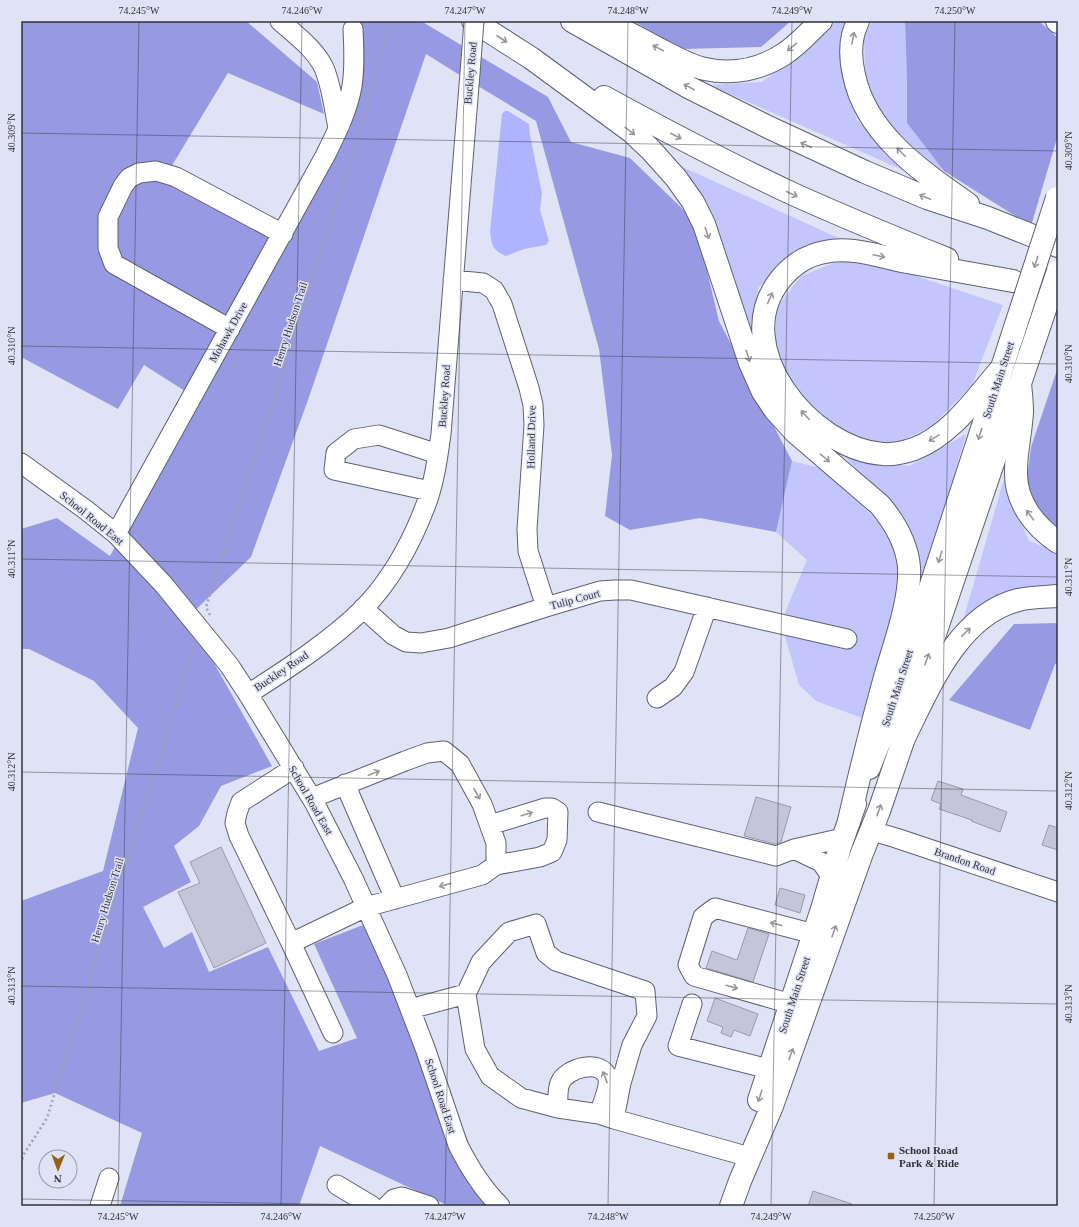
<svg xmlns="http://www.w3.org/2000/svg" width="1079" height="1227" font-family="'Times New Roman',serif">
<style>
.green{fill:#c2c6fd}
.forest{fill:#979ae2}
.water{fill:#b0b3fd}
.building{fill:#c4c5d8;stroke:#989aac}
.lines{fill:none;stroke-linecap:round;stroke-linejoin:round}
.minor-casing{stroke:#5f6171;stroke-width:21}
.major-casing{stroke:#5f6171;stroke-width:24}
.highway-casing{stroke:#5f6171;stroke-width:24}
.path{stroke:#9fa0af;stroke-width:2.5;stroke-dasharray:2 3;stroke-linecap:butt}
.minor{stroke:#fff;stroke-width:19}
.major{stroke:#fff;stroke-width:22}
.highway{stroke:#fff;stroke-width:22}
.minor-bridge-casing{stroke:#5f6171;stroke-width:21;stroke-linecap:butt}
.major-bridge-casing{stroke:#5f6171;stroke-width:24;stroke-linecap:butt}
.minor-bridge{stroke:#fff;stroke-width:19}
.major-bridge{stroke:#fff;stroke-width:22}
.oneway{stroke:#98989c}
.ticks{fill:none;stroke:#313239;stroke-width:1;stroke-opacity:0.45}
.poi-dot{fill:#956215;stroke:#e0e2f5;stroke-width:1.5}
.labels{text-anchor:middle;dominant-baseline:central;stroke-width:3;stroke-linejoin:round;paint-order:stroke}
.street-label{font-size:11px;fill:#313239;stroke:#e0e2f5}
.poi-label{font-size:11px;font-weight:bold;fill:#313239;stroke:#e0e2f5;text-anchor:start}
.neatline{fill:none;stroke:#313239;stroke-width:1.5}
.ticks-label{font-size:10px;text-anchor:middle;fill:#313239}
</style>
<rect width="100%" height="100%" fill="#e0e2f5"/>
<path class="green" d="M836,21H851L839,54L857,120L903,170L709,85L762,82L820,37Z
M872,21H905L907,80V123L944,171L914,152L866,100L864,39Z
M678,165L852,244L794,255L758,288L753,344L721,239L700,199Z
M836,262H874L1003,305L972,385L931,427L894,444L842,436L791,387L774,345L777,307L801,276Z
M966,434L923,586L910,532L895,508L846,458L909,466Z
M792,461L829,470L886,530L901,566L888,640L862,718L816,701L799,685L781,622L807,560L776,532Z
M1004,479L1029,541L1058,552V591L962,624Z"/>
<path class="forest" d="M21,21H246L317,82L324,114L228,73L168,172L280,235L359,95L356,21H421L548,97L571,142L630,158L695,221L719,321L792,461L776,532L700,518L630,530L605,516L612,455L599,349L536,121L458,74L426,54L308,400L251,557L188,617L272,766L221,786L199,826L174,846L191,882L143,907L164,948L192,932L209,972L268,947L319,1051L357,1038L314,944L363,925L428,1049L493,1199L487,1206H449L320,1146L299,1206H120L142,1133L55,1093L21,1103V901L103,871L138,728L94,681L29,649H21V529L57,518L110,556L196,398L144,365L118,409L21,357Z
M633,21H791L761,47L683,49Z
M905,21H1039L1058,38V135L1031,226L944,171L907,123V80Z
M1058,367V530L1025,495L1031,447Z
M1058,623V663L1055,664L1030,730L949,700L1014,624Z"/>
<path class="water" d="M505,111H508L529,124L530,135L542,194L540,210L549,241L546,245L524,249L506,256C492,250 492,245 490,232L502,114Z"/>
<path class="building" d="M938,781L963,789L961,795L1007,812L1000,832L971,821L972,820L939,809L941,804L931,800Z
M756,797L791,807L781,842L775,844L744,836Z
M1049,825L1058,828V850L1042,845Z
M221,847L266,943L214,968L178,892L200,883L190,862Z
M780,888L805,895L800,913L775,905Z
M748,928L769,934L753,982L706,968L712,951L737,960Z
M715,998L758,1014L750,1036L734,1030L731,1037L721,1033L723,1027L707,1021Z
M813,1191L852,1204L851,1206H808Z"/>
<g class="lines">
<defs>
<path id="minor" d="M280,21C296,35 315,49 324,68C332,87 334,108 338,128
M453,280L483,283L494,290L502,304L529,388L533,405L534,425L527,529L528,551L546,607
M230,329L114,264L108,248V217L123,186L129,178L139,173L156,171L176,177L283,234
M21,463L86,510L116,534L164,585L229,665L248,694L314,802L353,878L397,975L425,1048L458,1145C469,1167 483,1189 500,1206
M430,491L334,470L336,453L354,439L379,435L438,454
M116,534L325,156C336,134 348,110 352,86C355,67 354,48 353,29
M363,608L393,635L406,642L421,643L449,638L546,607L600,591L615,590H631L847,639
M248,694C286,670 332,640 363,609C392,579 414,538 428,499C435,478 438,456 441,434L470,73
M657,698L673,687L684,672L707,607
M294,768L241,802L237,813L235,823L239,836L291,943L366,907L482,875L496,865V843L482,804L460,764L444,751L427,753L405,761L312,798
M345,784L395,899
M598,812L776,856L794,849
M490,825L545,808H552L558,812L557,840L552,852L540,857L496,865
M872,831L896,838L1058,892
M832,877L821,862L794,849L843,838
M291,943L333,1033
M466,994L481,962L509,932L536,924L546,953L556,961L645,991L647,1016L632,1045L621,1083L614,1119
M692,1004L678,1046L769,1069
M791,1004L694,976L688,965L703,917L715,908L814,934
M410,1009L466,994L475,1049L490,1076L521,1098L558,1108L599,1114L614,1119L746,1156
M558,1108C558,1100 557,1090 560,1083C566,1068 601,1058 608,1078C610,1087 602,1105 599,1114
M337,1185L372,1206
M100,1206L109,1178
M387,1206L394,1199L402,1197L429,1206"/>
<path id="major" d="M869,768L882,735L1010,343
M759,1100L822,909L840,847L855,804
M731,1206L740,1181L772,1106L862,853L879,811L904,738L922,672L1030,354"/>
<path id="highway" d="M473,21L531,58L632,132L651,150L676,178L693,202L704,224L750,363L763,392L775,410L796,433L880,505C895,523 907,544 909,567C911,600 894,645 885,677C872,724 860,772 849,821
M572,21L690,88L768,127L865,172L927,198L988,218L1058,246
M606,21C622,30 639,38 655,47C671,55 687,65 705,69C733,75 761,69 784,54C798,45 809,32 821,21
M858,21C856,26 854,31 853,35C850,48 851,62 854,75C866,134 921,171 968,204
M1057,21L1058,22
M604,97C666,131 729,164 793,194C844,217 895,238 947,259
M1000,370C975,399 951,435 914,449C905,452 893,455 883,454C810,449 727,347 780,280C791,266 807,255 825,252C852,246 880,257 907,262C942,268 978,275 1013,281
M1020,384C1021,393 1022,403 1022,412C1021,432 1016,451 1016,471C1015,501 1034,526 1058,542
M904,738C929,688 958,615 1018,600C1031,597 1045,597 1058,596"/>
</defs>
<use href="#minor" class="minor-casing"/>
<use href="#major" class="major-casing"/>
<use href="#highway" class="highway-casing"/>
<path class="path" d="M210,615L206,607L357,143L391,21
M21,1164L24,1154L47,1118L195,645"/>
<use href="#minor" class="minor"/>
<use href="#major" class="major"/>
<use href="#highway" class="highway"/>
<defs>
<path id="minor-bridge" d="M470,73L474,21"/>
<path id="major-bridge" d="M1010,343L1057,198
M1030,354L1058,271"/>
</defs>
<use href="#minor-bridge" class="minor-bridge-casing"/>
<use href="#major-bridge" class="major-bridge-casing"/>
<use href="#minor-bridge" class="minor-bridge"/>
<use href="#major-bridge" class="major-bridge"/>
</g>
<defs><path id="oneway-shaft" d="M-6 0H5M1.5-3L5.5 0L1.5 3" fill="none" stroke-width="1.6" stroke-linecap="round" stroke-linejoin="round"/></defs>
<g class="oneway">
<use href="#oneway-shaft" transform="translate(853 38) rotate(-79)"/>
<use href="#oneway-shaft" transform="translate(502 39) rotate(33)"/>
<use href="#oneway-shaft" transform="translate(792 47) rotate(141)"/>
<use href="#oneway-shaft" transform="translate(658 48) rotate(-152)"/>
<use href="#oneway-shaft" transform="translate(689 87) rotate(-152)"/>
<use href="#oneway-shaft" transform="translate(630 131) rotate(38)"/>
<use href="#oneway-shaft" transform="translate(676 136) rotate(27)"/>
<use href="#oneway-shaft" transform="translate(806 145) rotate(-155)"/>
<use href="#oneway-shaft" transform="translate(901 152) rotate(-135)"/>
<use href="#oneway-shaft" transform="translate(792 194) rotate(25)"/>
<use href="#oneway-shaft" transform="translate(925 197) rotate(-159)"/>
<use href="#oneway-shaft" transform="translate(707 233) rotate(72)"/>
<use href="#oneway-shaft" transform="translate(879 256) rotate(12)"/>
<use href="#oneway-shaft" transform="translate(1036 262) rotate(108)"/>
<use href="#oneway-shaft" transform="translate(770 298) rotate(-66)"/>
<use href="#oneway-shaft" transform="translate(748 356) rotate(72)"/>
<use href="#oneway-shaft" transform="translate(805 415) rotate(-134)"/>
<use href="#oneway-shaft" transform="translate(980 434) rotate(108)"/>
<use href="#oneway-shaft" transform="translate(934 438) rotate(149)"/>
<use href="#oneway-shaft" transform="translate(825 458) rotate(40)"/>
<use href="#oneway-shaft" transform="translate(1030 515) rotate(-126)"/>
<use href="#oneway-shaft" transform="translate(940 557) rotate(108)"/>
<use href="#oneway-shaft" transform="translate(966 632) rotate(-44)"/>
<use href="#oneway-shaft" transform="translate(927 659) rotate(-71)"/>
<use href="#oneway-shaft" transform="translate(374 773) rotate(-22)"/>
<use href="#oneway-shaft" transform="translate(477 794) rotate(61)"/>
<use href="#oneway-shaft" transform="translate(879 810) rotate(-70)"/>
<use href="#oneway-shaft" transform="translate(527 814) rotate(-17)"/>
<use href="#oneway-shaft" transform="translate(445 885) rotate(165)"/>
<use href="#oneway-shaft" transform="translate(776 924) rotate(-166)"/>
<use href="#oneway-shaft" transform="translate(834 931) rotate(-71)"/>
<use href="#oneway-shaft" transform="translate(732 987) rotate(16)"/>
<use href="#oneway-shaft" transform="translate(791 1054) rotate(-70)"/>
<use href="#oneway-shaft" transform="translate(605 1077) rotate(-110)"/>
<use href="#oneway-shaft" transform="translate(760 1096) rotate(108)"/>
</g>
<path class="ticks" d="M21,133L1058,151M21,346L1058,364M21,559L1058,577M21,772L1058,791M21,986L1058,1004M21,1199L432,1206M118,1206L139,21M281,1206L302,21M445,1206L465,21M608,1206L628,21M771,1206L792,21M934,1206L955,21"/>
<rect class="poi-dot" x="887" y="1152" width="8" height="8" rx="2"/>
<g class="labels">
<g class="street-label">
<text transform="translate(470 73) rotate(-85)">Buckley Road</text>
<text transform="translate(290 324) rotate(-72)">Henry Hudson Trail</text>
<text transform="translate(228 332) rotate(-61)">Mohawk Drive</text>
<text transform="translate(998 380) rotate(-72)">South Main Street</text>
<text transform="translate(444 396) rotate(-86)">Buckley Road</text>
<text transform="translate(531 437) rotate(-89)">Holland Drive</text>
<text transform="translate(92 518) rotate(39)">School Road East</text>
<text transform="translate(575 599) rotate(-15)">Tulip Court</text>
<text transform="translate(281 671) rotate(-34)">Buckley Road</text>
<text transform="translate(897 688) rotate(-72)">South Main Street</text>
<text transform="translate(311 800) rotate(60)">School Road East</text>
<text transform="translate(965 861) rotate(19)">Brandon Road</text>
<text transform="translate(107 900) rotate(-73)">Henry Hudson Trail</text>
<text transform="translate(794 995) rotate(-72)">South Main Street</text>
<text transform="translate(441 1096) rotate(72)">School Road East</text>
</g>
<g class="poi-label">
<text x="899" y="1150">School Road<tspan x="899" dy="13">Park &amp; Ride</tspan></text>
</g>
</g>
<rect width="1079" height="1227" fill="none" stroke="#e0e2f5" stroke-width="44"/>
<g transform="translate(58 1169) rotate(181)"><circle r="19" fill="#e0e2f5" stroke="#9a9caa"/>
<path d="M0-3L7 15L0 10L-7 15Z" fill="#956215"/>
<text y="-6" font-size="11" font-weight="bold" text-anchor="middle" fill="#313239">N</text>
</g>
<rect x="22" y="22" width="1035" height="1183" class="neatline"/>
<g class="ticks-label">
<text x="139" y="14">74.245°W</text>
<text x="302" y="14">74.246°W</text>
<text x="465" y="14">74.247°W</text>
<text x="628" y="14">74.248°W</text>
<text x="792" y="14">74.249°W</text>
<text x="955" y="14">74.250°W</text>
<text transform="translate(11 133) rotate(-90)" y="4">40.309°N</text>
<text transform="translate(1068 151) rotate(-90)" y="4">40.309°N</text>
<text transform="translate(11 346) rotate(-90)" y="4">40.310°N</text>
<text transform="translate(1068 364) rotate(-90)" y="4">40.310°N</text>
<text transform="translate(11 559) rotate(-90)" y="4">40.311°N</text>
<text transform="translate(1068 577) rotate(-90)" y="4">40.311°N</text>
<text transform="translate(11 772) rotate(-90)" y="4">40.312°N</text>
<text transform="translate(1068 791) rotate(-90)" y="4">40.312°N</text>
<text transform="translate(11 986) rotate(-90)" y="4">40.313°N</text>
<text transform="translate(1068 1004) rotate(-90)" y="4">40.313°N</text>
<text x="118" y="1220">74.245°W</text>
<text x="281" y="1220">74.246°W</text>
<text x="445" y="1220">74.247°W</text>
<text x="608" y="1220">74.248°W</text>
<text x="771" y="1220">74.249°W</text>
<text x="934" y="1220">74.250°W</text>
</g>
</svg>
